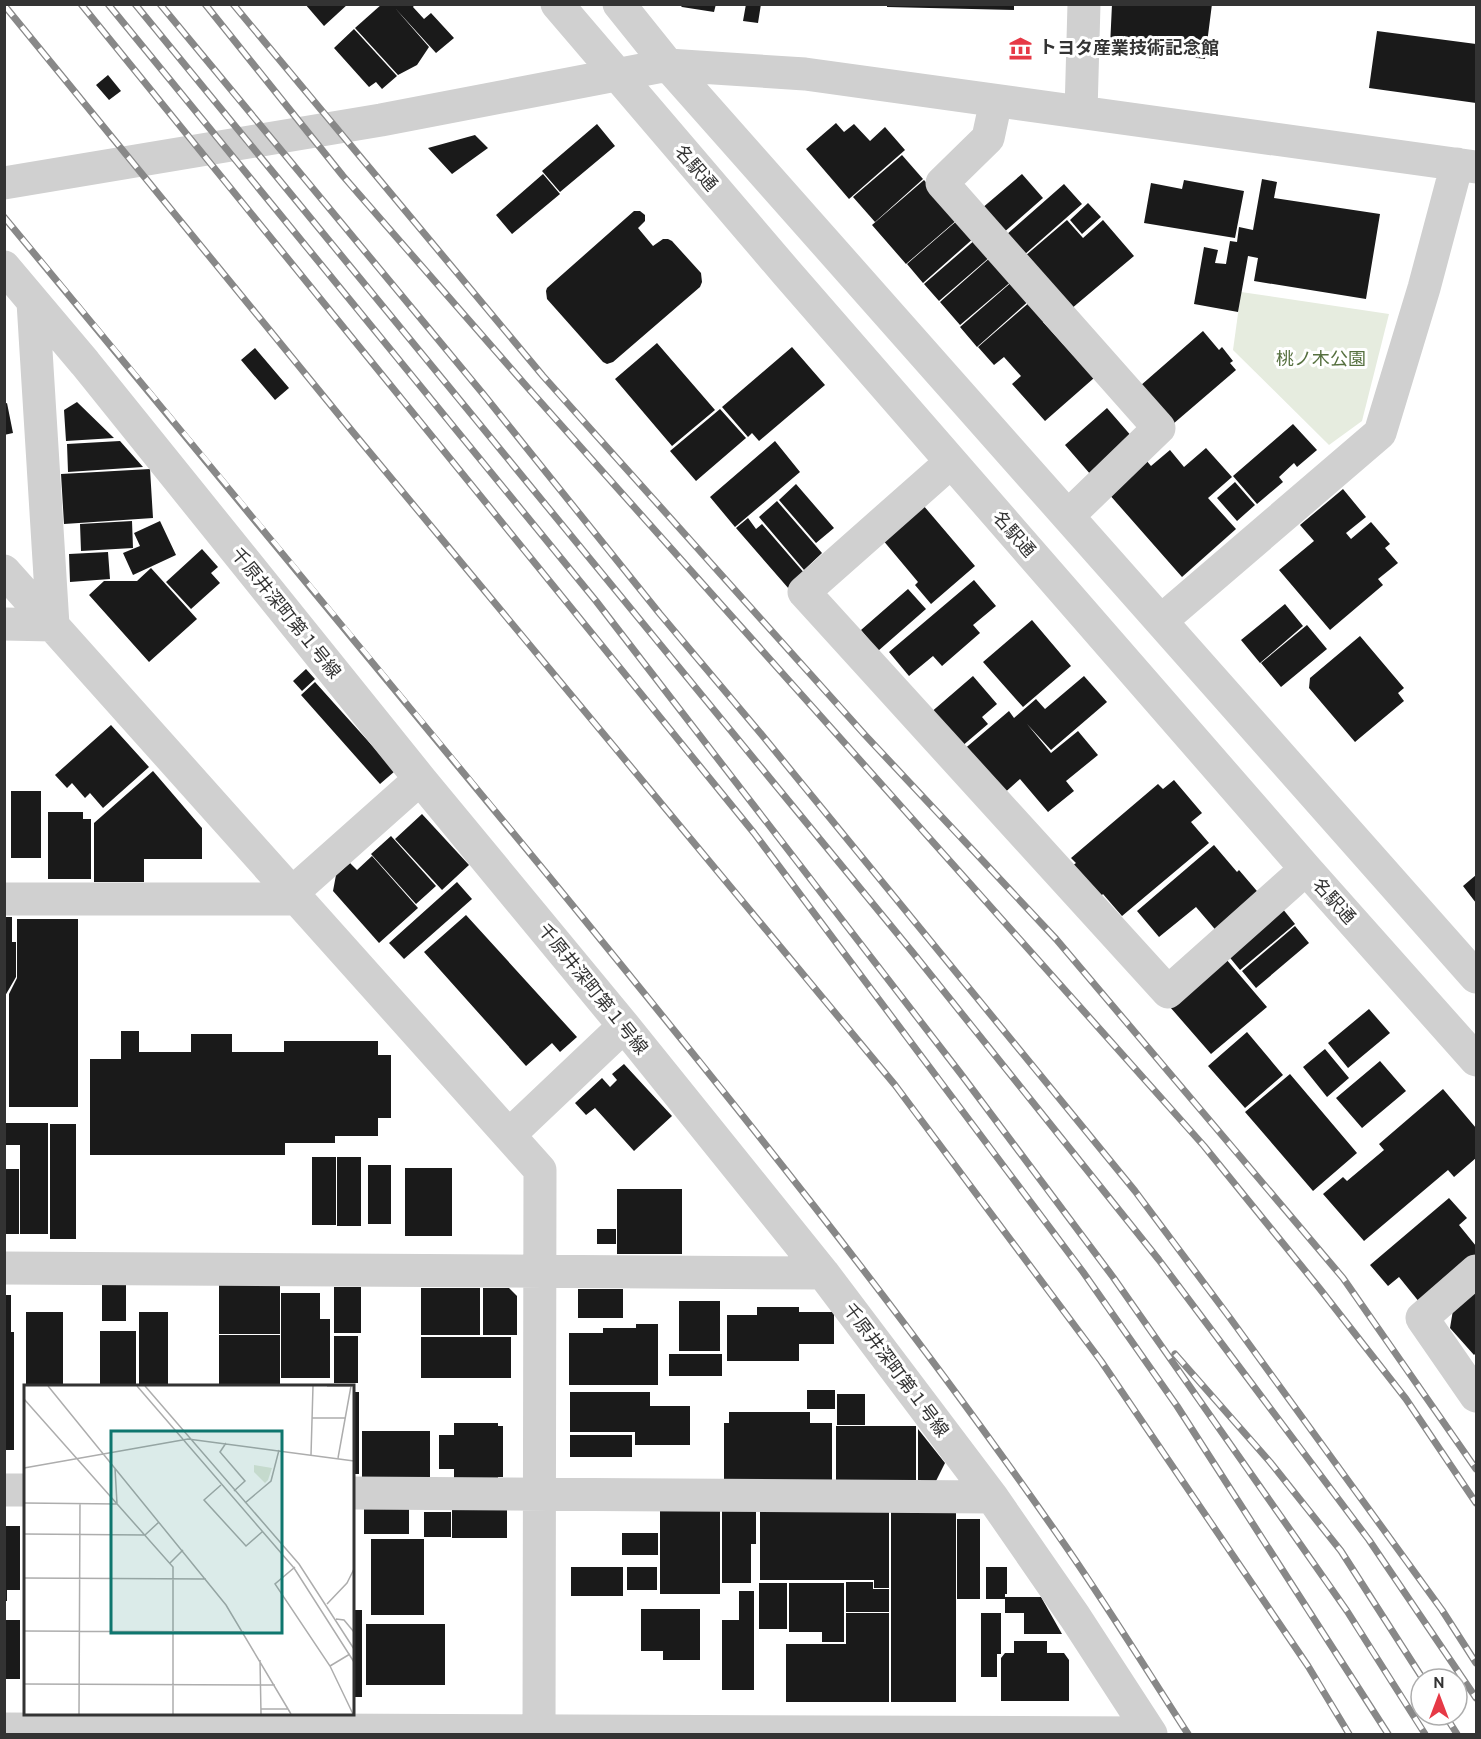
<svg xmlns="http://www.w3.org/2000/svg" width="1481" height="1739" font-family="Cabin,'Noto Sans JP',sans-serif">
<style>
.green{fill:#e6ecdf}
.building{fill:#1a1a1a}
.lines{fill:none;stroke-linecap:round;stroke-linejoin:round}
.minor{stroke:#d0d0d0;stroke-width:33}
.rail-casing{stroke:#888;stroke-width:7}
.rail{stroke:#fff;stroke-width:4.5;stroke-dasharray:14;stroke-linecap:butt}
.labels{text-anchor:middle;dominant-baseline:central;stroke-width:6;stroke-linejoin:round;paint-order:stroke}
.poi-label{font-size:18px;font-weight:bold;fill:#333;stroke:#fff;text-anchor:start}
.street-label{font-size:18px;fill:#333;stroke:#fff}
.park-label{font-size:18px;fill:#56703f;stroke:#fff}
.inset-road{fill:none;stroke:#adadad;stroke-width:1.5}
.view{fill:#0f766e;fill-opacity:0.15;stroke:#0f766e;stroke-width:3}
.inset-edge{fill:none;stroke:#333;stroke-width:3}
</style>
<rect width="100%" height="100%" fill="#fff"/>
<path class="green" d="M1241,292L1389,314L1362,421L1329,445L1233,350Z"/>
<path class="building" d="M305,4H348L324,26Z
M382,4H415L413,7L424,19L431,13L454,38L436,53L395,8L429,47L417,65L398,75L355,28Z
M679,4H716L714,12L682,7Z
M746,4H761L758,23L743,21Z
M887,4H1014V10L887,7Z
M1112,4H1212L1205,59L1110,47Z
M354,29L397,76L382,89L376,82L369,87L334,48Z
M1377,31L1476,44V103L1369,88Z
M108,75L121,91L109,100L96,85Z
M836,123L844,132L854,124L870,141L885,127L905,150L849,199L806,149Z
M597,124L615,146L560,192L542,171Z
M475,135L488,148L452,174L428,148Z
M902,155L923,179L875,222L853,197Z
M543,174L560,194L512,234L496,215Z
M1022,174L1043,198L1002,234L981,209Z
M1262,179L1277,182L1274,198L1380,214L1366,299L1254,281L1258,258L1248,256L1238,312L1194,304L1204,247L1218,250L1215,263L1226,264L1230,241L1237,242L1239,227L1253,230Z
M924,180L958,219L906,264L872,225Z
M1184,180L1244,191L1235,238L1144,223L1151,183L1182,189Z
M1064,184L1082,204L1024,255L1006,235Z
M1088,203L1101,217L1082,234L1070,220Z
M634,211H640L645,215V221L638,228L653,246L663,239H668L672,241L701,273L702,282L700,287L613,362L607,364L603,362L547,299L546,291L547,288Z
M959,219L975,237L923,283L907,264Z
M1067,220L1083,238L1103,220L1134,256L1071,309L1025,256Z
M976,239L991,256L939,301L924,284Z
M992,256L1013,280L960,325L940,302Z
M1014,280L1031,299L977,347L960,327Z
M1031,301L1047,319L1043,322L1094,378L1045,421L1012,384L1021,376L1004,357L994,365L978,347Z
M1203,331L1219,350L1222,347L1233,361L1230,363L1236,370L1173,424L1140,386Z
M657,343L715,410L672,446L615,379Z
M792,347L825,385L759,441L752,433L748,437L722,407Z
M255,348L289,388L275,400L241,360Z
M77,402L114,438L66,441L64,410Z
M7,403L13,433L4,435V404Z
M1107,408L1133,438L1091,475L1065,445Z
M720,409L746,438L696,481L670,451Z
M1293,424L1317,450L1297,467L1294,463L1279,477L1283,482L1257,504L1233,476Z
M120,441L143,467L68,472L67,444Z
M775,441L800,472L735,527L710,497Z
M1206,448L1232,477L1208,498L1236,529L1182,577L1108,493L1146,460L1151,466L1170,450L1184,467Z
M150,469L153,518L64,524L61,474Z
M1235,482L1255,505L1237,521L1217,498Z
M796,484L834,528L816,543L779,500Z
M1343,489L1366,517L1346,533L1351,539L1371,522L1390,544L1385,548L1398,563L1378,579L1383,585L1330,630L1279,570L1314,541L1300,525Z
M777,501L822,553L804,570L759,517Z
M923,505L975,566L931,604L915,585L918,582L882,539Z
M748,518L756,529L762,524L806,575L789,589L736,528Z
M132,521L133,548L81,551L80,524Z
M160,521L176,555L133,575L123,553L140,546L134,533Z
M202,549L218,567L211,573L220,583L191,609L166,582Z
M108,552L110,579L70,582L69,554Z
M151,568L197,619L149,662L89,595L104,581H137Z
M974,580L996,606L973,625L980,633L942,666L933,656L909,676L889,652Z
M908,589L926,609L878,651L861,630Z
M1285,604L1303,626L1260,663L1241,640Z
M1032,620L1071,666L1023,707L983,662Z
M1307,625L1327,649L1281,687L1261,663Z
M1360,636L1404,688L1398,693L1404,701L1355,742L1309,688L1310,678Z
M306,669L315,679L302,691L293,681Z
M973,676L997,704L982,717L988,724L961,747L929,714Z
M1084,676L1107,702L1051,750L1027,724L1051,753L1078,731L1098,755L1066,781L1074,791L1048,812L1020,779L1001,796L962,751L1009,711L1014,718L1036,699L1045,709Z
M315,682L395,771L380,784L301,695Z
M111,725L149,767L103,808L90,793L85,798L72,783L67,788L55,775Z
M153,771L202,828V859H144V882H94V823Z
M1174,780L1202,813L1191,822L1209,843L1122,916L1103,894L1095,902L1067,870L1076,863L1071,858L1158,784L1163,789Z
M11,791H41V858H11Z
M48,812H83V819H91V879H48Z
M422,814L469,865L442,890L395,839Z
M391,836L436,886L416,904L371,854Z
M1214,845L1237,872L1239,870L1262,897L1219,934L1196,907L1159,937L1137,911Z
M372,856L418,908L379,943L333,891L336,875L350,863L357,870Z
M1476,875V903L1463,886Z
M457,882L472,899L404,959L389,943Z
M1282,908L1295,924L1240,970L1227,954Z
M466,915L577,1037L560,1052L552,1043L526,1066L424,952Z
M5,917H12V942H16V977L5,996Z
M17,919H78V1107H9V994L17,978Z
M1295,926L1309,943L1256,988L1242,971Z
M1226,959L1267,1007L1211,1054L1170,1007Z
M1369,1009L1390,1033L1348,1068L1328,1043Z
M121,1031H139V1052H191V1034H232V1052H284V1041H378V1055H391V1118H378V1136H335V1143H285V1155H90V1059H121Z
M1247,1032L1283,1075L1245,1108L1208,1066Z
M1325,1049L1349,1078L1327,1097L1303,1067Z
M1380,1061L1406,1091L1362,1128L1336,1098Z
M624,1064L672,1116L634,1151L595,1108L586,1115L575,1103L602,1078L610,1087L617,1080L612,1074Z
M1290,1074L1357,1153L1313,1191L1245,1112Z
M1443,1089L1476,1128V1158L1454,1177L1448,1170L1364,1241L1323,1194L1343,1177L1347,1181L1384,1150L1379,1144Z
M4,1123H48V1234H20V1145H4Z
M50,1124H76V1239H50Z
M312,1157H336V1225H312Z
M337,1157H361V1226H337Z
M368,1165H391V1224H368Z
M405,1168H452V1236H405Z
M4,1169H19V1234H4Z
M617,1189H682V1254H617Z
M1449,1198L1467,1218L1459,1225L1476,1246V1255L1420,1303L1399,1277L1388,1286L1370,1265Z
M597,1229H616V1244H597Z
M102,1285H126V1321H102Z
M219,1285H280V1334H219Z
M334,1287H361V1333H334Z
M421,1288H480V1335H421Z
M483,1288H509L517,1296V1335H483Z
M578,1289H623V1318H578Z
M1476,1290V1353L1474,1355L1450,1328L1453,1310Z
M281,1293H320V1319H330V1378H281Z
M4,1295H11V1332H14V1450H4Z
M679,1301H720V1351H679Z
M757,1307H799V1312H834V1344H799V1361H727V1315H757Z
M26,1312H63V1386H26Z
M139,1312H168V1386H139Z
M636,1324H658V1385H569V1333H603V1328H636Z
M100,1331H136V1386H100Z
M219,1335H280V1386H219Z
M334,1336H358V1383H334Z
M421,1337H511V1378H421Z
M669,1354H722V1376H669Z
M807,1390H835V1409H807Z
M352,1392H359V1474H352Z
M570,1392H650V1406H690V1445H635V1432H570Z
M837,1394H865V1425H837Z
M729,1412H810V1423H832V1483H724V1423H729Z
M454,1423H498V1426H503V1477H498V1481H454V1469H439V1435H454Z
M836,1426H916V1482H836Z
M918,1429L945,1463L933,1487H918Z
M362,1431H430V1477H362Z
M570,1435H632V1457H570Z
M452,1505H507V1538H452Z
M364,1506H409V1534H364Z
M760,1508H889V1588H874V1580H760Z
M891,1508H956V1702H891Z
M660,1511H720V1594H660Z
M722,1511H756V1544H751V1583H722Z
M424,1512H451V1537H424Z
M957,1519H980V1599H957Z
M4,1526H20V1590H7V1601H4Z
M622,1533H658V1555H622Z
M371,1539H424V1615H371Z
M571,1567H623V1596H571Z
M627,1567H657V1590H627Z
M986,1567H1007V1594H1005V1597H1041L1062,1634H1024V1613H1005V1599H986Z
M846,1582H873V1589H889V1612H846Z
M759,1583H787V1629H759Z
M789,1583H844V1642H822V1632H789Z
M739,1591H754V1690H722V1620H739Z
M641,1609H700V1660H663V1651H641Z
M352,1610H362V1697H352Z
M846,1613H889V1702H786V1644H846Z
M981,1613H1001V1654H997V1677H981Z
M4,1620H20V1679H4Z
M366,1624H445V1685H366Z
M1014,1641H1047V1653H1064L1069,1660V1701H1001V1658L1005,1653H1014Z"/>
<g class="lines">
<path class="minor" d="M557,4L786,272L1306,869L1476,1060
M619,4L668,65L1476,977
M996,101L988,138L942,183L1159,428L1069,515
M1081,112L1084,4
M4,183L381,120L668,65L805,74L1476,167
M4,267L85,363L420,779L624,1026L823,1273L992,1497L1075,1617L1151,1734
M951,462L804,592L1168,992L1306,869
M4,571L540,1170L539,1734
M1162,620L1380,433L1424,288L1457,164
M4,624L53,625L33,302
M293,892L420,779
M4,899H299
M509,1135L624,1026
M4,1268L823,1273
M1476,1271L1422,1318L1476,1396
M4,1490H26
M352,1493L992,1497
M4,1729L1150,1733"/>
<defs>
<path id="rail" d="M81,4L754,833L1083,1272L1177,1406L1388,1734
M108,4L596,601L961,1074L1113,1277L1347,1611L1425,1734
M135,4L914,954L1159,1260L1369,1540L1476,1698
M160,4L484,395L660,614L762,735L1135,1191L1230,1318L1442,1610L1476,1663
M205,4L343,176L528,388L1204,1146L1320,1289L1406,1399L1476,1503
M233,4L543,376L865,735L1056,939L1343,1278L1476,1469
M4,5L352,431L895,1085L1101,1361L1308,1666L1349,1734
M4,217C186,435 367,654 547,874C727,1094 905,1314 1067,1548C1109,1609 1148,1672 1188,1734
M1175,1354L1270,1462L1341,1551L1423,1679
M1445,1715L1457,1734"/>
</defs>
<use href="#rail" class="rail-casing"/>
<use href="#rail" class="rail"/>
</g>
<defs>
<symbol id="museum-bare" viewBox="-9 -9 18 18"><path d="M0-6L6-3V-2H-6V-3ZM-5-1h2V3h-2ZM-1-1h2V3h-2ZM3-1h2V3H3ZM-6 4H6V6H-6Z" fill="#e63946" stroke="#fff" stroke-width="2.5" paint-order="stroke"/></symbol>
</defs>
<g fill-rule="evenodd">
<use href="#museum-bare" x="1004" y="32" width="33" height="33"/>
</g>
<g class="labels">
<g class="poi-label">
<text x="1039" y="48">トヨタ産業技術記念館</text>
</g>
<g class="street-label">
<text transform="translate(696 168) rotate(49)">名駅通</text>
<text transform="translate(1014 534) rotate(49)">名駅通</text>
<text transform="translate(286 613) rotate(51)">千原井深町第１号線</text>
<text transform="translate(1334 901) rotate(48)">名駅通</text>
<text transform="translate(593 989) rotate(51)">千原井深町第１号線</text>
<text transform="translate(896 1370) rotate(53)">千原井深町第１号線</text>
</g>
<g class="park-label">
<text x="1321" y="359">桃ノ木公園</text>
</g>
</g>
<g transform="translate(24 1385)">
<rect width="330" height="330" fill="#fff"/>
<path d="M230,80L248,83L244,95L241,98L230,87Z" fill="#e6ecdf"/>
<path class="inset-road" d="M24,1L202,220L267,329M113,1L270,183L330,277M121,1L275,179L330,264M303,1H328M0,14L149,182V329M288,33H321M202,58L196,67L221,96L210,106M287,70L289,1M314,73L327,1M0,83L164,54L330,76M197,100L180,115L222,161L238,147M0,118L93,119L91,83M221,118L247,96L255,65M0,149L121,150M121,150L135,137M146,178L159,165M271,182L251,199L306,281L329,329M0,193L182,194M303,219L323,198L330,184M312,234L320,235L330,247M0,246L220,247M236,275L237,329M306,281L326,269M0,299L251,300M237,324H264M55,329L56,118"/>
<path class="view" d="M87,46H258V248H87Z"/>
<rect width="330" height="330" class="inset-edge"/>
</g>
<rect width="1481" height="1739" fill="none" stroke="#333333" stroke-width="12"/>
<g transform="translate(1439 1697)"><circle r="28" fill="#ffffff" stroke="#adadad" stroke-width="1.5"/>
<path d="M0-4.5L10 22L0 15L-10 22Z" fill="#e63946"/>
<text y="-9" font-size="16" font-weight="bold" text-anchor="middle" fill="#333333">N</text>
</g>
</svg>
